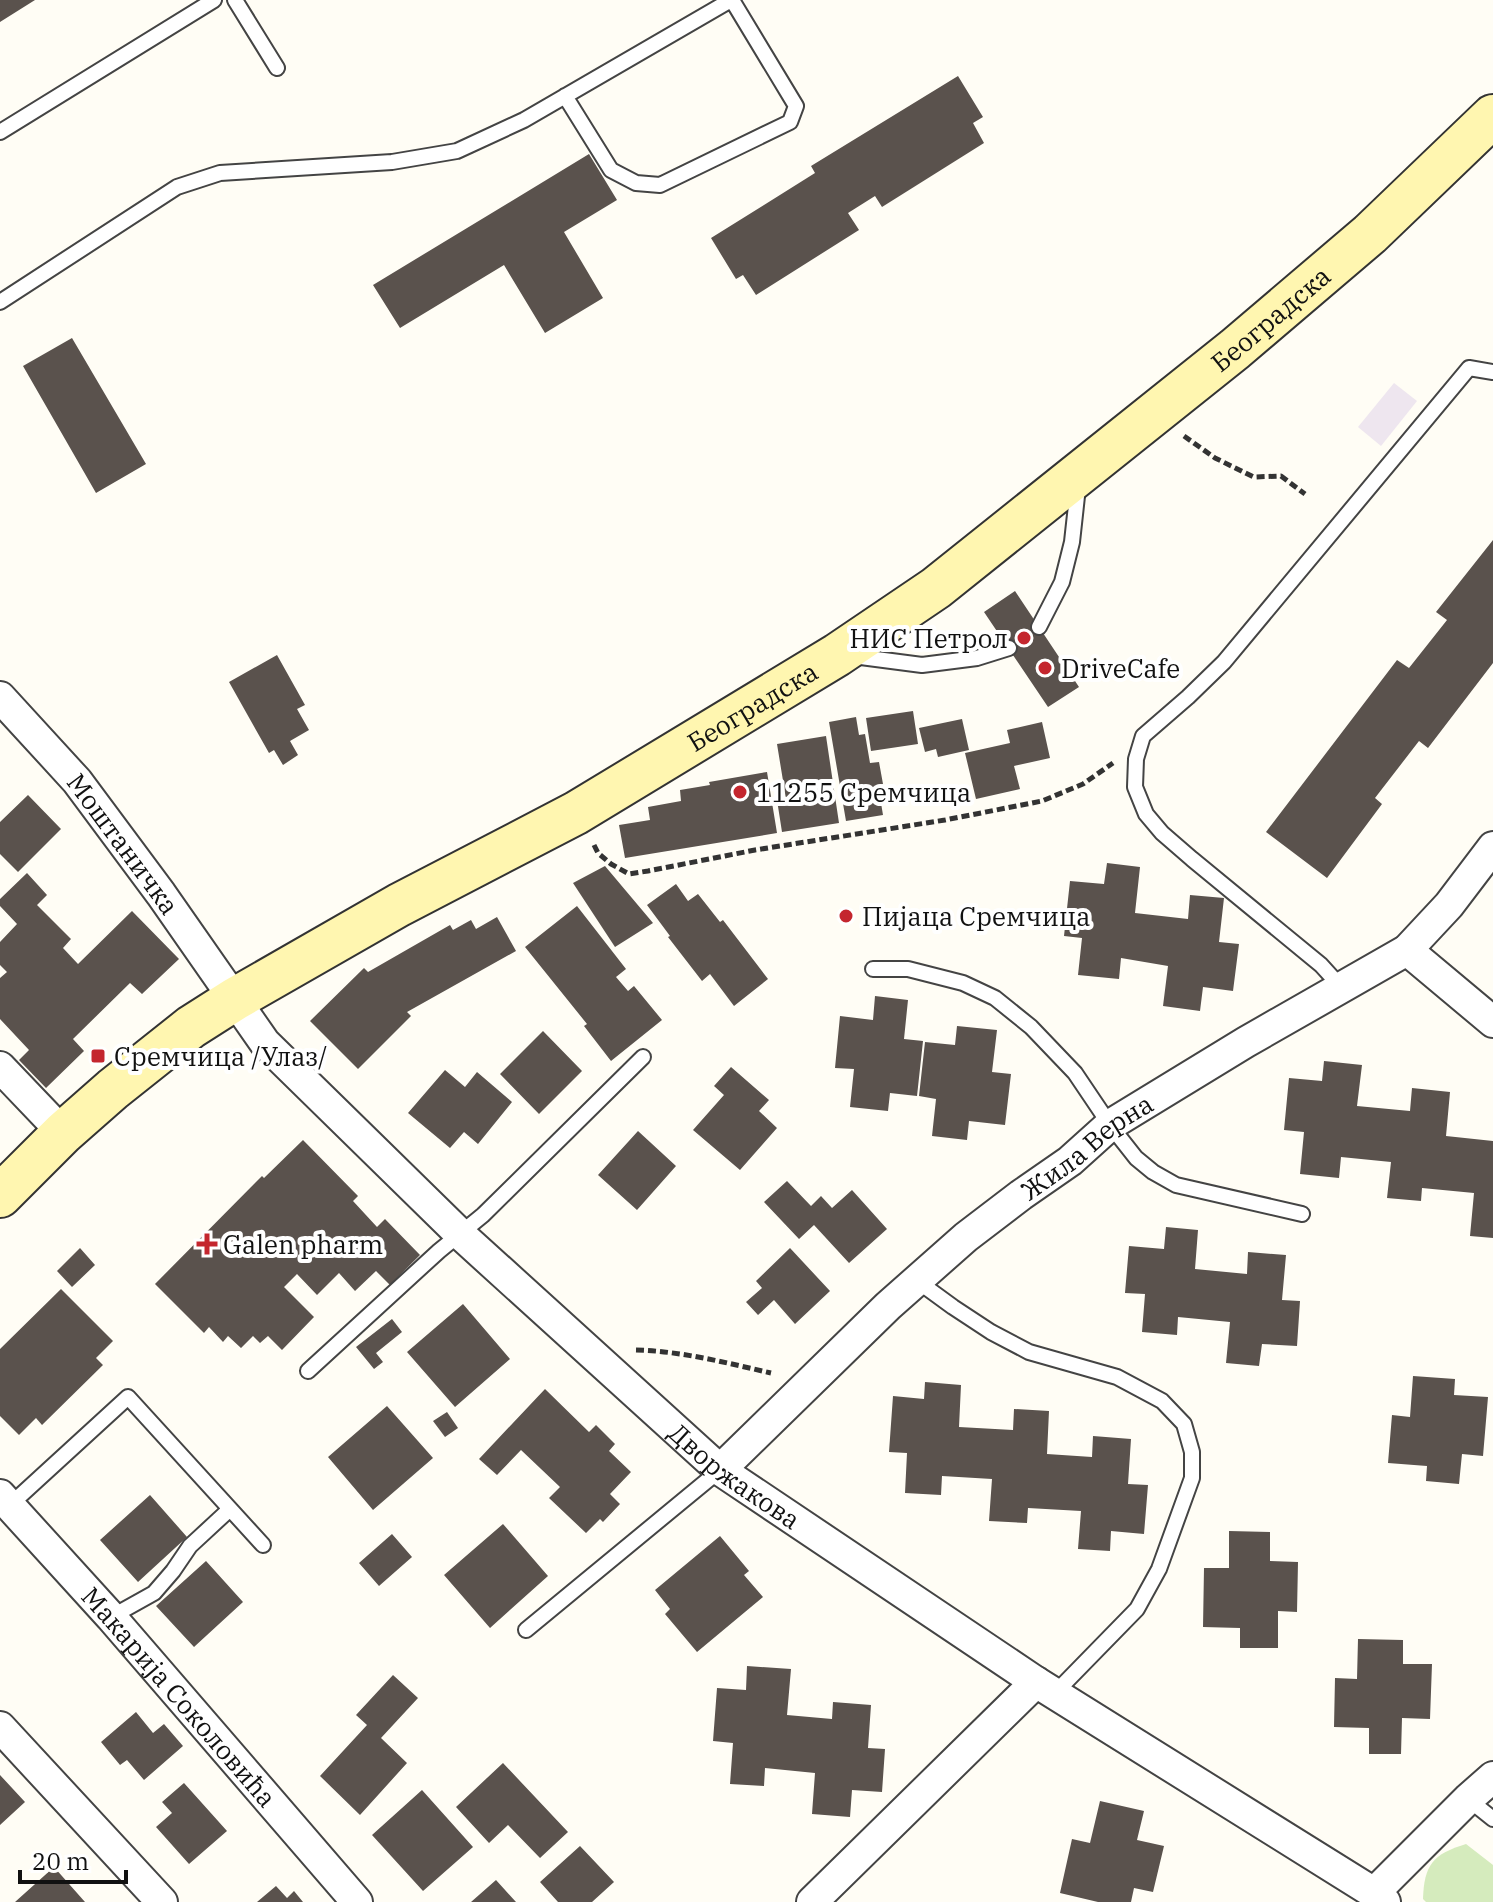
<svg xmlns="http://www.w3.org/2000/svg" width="1493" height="1902" font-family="'IBM Plex Serif',serif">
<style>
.industrial{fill:#eee6ef}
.green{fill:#d5ebbd}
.building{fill:#5a524d}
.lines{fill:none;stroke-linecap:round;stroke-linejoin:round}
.lane-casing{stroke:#444;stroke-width:18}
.street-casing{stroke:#444;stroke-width:34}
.secondary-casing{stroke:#333;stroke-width:46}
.path{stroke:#333;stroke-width:5;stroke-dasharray:8 4;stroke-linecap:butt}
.lane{stroke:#fff;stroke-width:14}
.street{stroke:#fff;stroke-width:30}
.secondary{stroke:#fff6b0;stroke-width:42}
.poi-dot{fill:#c4262e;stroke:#fff;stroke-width:3}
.labels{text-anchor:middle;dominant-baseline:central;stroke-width:8;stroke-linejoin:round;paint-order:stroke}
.street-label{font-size:26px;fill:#111;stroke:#fff}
.poi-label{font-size:26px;fill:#111;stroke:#fff;text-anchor:start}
</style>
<rect width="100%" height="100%" fill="#fffdf5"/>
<path class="industrial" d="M1394,383L1417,401L1381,446L1358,427Z"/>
<path class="green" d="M1466,1844L1493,1865V1902H1426L1423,1899C1424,1865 1433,1854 1466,1844Z"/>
<path class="building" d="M0,0H35L0,22Z
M958,76L983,117L973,123L984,143L882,207L875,196L848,213L859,230L756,295L743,275L736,279L711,238L815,173L811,166Z
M589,154L617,200L564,232L603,298L545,333L504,265L400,328L373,285Z
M72,338L146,464L96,493L23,366Z
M1493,540V663L1428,748L1419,741L1375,798L1382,804L1327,878L1266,832L1397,660L1409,668L1447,620L1436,612Z
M1015,591L1079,687L1048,707L984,612Z
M277,655L305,705L297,709L309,730L290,741L298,755L283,765L274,750L269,753L229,682Z
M913,711L918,744L871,751L866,718Z
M856,717L859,735L865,734L870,763L879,762L883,784L878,785L883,815L846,821L829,722Z
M962,719L969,750L938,757L936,749L925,752L919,728Z
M1042,722L1050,758L1014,766L1020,789L976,799L965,753L1010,743L1007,730Z
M826,736L839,823L782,832L777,800L786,799L777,744Z
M767,772L777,833L625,858L619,825L650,820L648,807L681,801L680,790L710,785L709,782Z
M28,795L61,829L18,872L0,854V822Z
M1107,863L1140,867L1135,913L1188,919L1190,895L1224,898L1219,942L1239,944L1233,991L1203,987L1200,1011L1163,1006L1168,966L1121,958L1119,979L1078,975L1082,938L1064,936L1070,881L1104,884Z
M605,866L653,923L615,947L573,883Z
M27,873L47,895L37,905L71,939L63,948L78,964L132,911L179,959L142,994L130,983L73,1039L84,1051L46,1088L19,1060L29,1050L0,1019V978L7,972L0,965V942L17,924L0,906V899Z
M676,884L688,901L698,894L720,922L723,920L768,979L734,1006L710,974L702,981L668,937L670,936L647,905Z
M577,906L626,969L616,977L628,991L634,986L662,1020L611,1061L584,1026L587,1024L525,947Z
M497,917L516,951L407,1012L411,1016L358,1069L310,1021L364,968L368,972L450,925L453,930L471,920L476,929Z
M875,996L908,1000L904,1039L923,1041L917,1096L890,1093L888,1111L850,1107L854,1069L835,1068L840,1016L873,1020Z
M957,1026L997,1030L992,1072L1011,1074L1005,1125L969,1121L967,1140L932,1136L936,1099L919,1096L925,1042L955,1045Z
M543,1031L582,1071L539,1114L500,1074Z
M1324,1061L1362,1065L1357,1106L1410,1111L1412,1088L1450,1092L1446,1136L1493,1141V1238L1470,1236L1474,1193L1422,1188L1421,1201L1387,1198L1391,1162L1341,1157L1339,1178L1300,1174L1304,1132L1284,1130L1289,1078L1322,1081Z
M731,1067L769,1100L759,1111L777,1128L740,1170L693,1130L724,1095L714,1086Z
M445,1070L465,1087L477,1072L512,1102L478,1144L464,1132L450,1148L408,1113Z
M638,1131L676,1166L637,1210L598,1175Z
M303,1140L358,1196L353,1201L377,1227L385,1219L420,1255L390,1285L376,1271L355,1291L339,1273L317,1295L297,1274L284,1287L314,1317L282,1350L268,1336L260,1343L253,1336L241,1348L228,1336L223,1342L209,1327L204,1333L155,1284L262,1176L264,1178Z
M787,1181L811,1206L821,1196L832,1208L852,1190L887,1229L849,1263L814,1225L799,1239L764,1202Z
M1166,1227L1198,1230L1195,1269L1247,1274L1248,1252L1286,1255L1282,1300L1300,1301L1297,1346L1262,1344L1259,1366L1226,1363L1230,1322L1178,1317L1177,1335L1142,1332L1145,1294L1125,1293L1129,1246L1164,1249Z
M80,1248L95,1265L72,1287L57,1271Z
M790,1248L830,1291L795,1324L774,1300L758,1315L746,1302L762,1288L756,1281Z
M61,1289L113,1341L96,1358L103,1365L42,1425L36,1418L19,1435L0,1416V1349Z
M463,1304L510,1359L455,1407L407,1352Z
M392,1319L402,1332L376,1353L383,1362L374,1369L356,1347Z
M1413,1376L1455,1379L1454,1395L1488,1397L1483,1456L1462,1454L1459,1484L1426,1481L1427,1466L1388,1463L1392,1415L1410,1417Z
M925,1382L961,1385L959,1427L1013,1430L1014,1409L1049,1411L1047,1454L1092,1457L1093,1436L1131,1439L1128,1484L1148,1485L1144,1534L1111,1531L1110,1551L1078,1549L1081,1511L1028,1508L1027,1523L989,1521L992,1479L942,1476L941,1495L905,1493L907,1453L889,1452L893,1396L924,1399Z
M545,1389L589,1432L596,1425L615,1444L609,1451L631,1472L610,1494L620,1504L603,1522L600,1519L586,1533L549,1498L560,1487L521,1450L497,1475L479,1459Z
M387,1406L433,1458L373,1510L328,1457Z
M447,1412L458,1428L445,1437L433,1421Z
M150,1495L187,1537L138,1582L100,1540Z
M503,1524L548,1576L490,1628L444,1575Z
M1229,1531L1270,1532V1561L1298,1562L1297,1612L1278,1611V1648H1240V1628L1203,1627L1204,1568H1229Z
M392,1534L412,1557L379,1586L359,1563Z
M720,1536L749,1571L744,1575L763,1597L697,1652L665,1614L670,1609L655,1590Z
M206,1561L243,1602L194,1647L156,1606Z
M1358,1639L1403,1640V1664H1432L1430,1719L1402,1718L1401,1754H1369V1728L1334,1727L1335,1678L1357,1679Z
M747,1666L791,1669L787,1715L832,1719L833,1702L871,1705L868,1748L885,1749L882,1792L852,1790L850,1817L812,1814L815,1773L765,1768L764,1786L730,1784L733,1743L713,1741L717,1688L746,1690Z
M393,1675L418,1698L381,1738L407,1763L360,1815L320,1776L367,1725L356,1715Z
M136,1712L153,1733L164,1724L183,1746L144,1780L127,1760L120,1765L101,1742Z
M503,1763L568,1832L540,1858L508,1825L489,1843L456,1807Z
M0,1775L25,1802L0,1825Z
M184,1783L227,1831L189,1864L156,1827L172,1813L162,1802Z
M422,1790L473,1847L423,1891L372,1835Z
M1100,1801L1144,1811L1137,1840L1164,1846L1153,1892L1134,1888L1131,1902H1098L1060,1893L1072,1839L1090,1843Z
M580,1846L614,1882L592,1902H558L540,1882Z
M54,1867L85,1902H15Z
M496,1880L516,1902H471Z
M276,1886L287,1898L294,1891L303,1902H257Z"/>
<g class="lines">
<defs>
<path id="lane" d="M235,0L277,68
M565,96L611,170L636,183L660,185L790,122L796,106L732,0
M0,132L214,0
M0,302L177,187L220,173L392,162L457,151L524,120L731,0
M1039,627L1062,582L1072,542L1078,487
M853,656L922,665L977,658L1009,648
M873,969H908L963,983L995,998L1031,1027L1075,1073L1110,1125L1136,1158L1153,1172L1176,1185L1302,1214
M1341,987L1321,965L1192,859L1162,833L1146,814L1135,787L1136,759L1143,736L1188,697L1224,662L1469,368L1493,372
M916,1280L953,1307L991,1332L1029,1352L1117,1377L1162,1401L1184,1424L1192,1452V1478L1159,1569L1137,1609L1054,1694
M308,1371L439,1251L483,1215L643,1057
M10,1505L128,1397L263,1545
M111,1617L154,1593L173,1571L190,1546L230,1509
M526,1630L720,1470
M1468,1799L1493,1819"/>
<g id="street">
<path id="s1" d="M0,697L77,781L161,894L265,1043L460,1234L720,1470L1036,1682L1374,1893L1385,1902"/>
<path d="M1407,950L1493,1022"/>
<path d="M0,1067L63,1133"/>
<path id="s2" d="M720,1470L888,1306L966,1237L1021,1195L1070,1161L1110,1125L1246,1042L1407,950L1449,905L1493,847"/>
<path id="s3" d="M0,1495L111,1617L357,1902"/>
<path d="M0,1727L162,1902"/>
<path d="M1374,1893L1468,1799L1493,1777"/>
<path d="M812,1902L1036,1682"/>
</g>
<g id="secondary">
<path id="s4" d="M0,1196L63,1133L113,1089L191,1027L235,999L399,905L576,813L837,655L936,588L1235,349L1370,234L1493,116"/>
</g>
</defs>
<use href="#lane" class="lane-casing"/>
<use href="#street" class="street-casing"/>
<use href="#secondary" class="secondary-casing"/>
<path class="path" d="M1184,436L1215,458L1254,477L1281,476L1305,494
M594,845L598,853L611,864L629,874L648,871L755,850L945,820L1042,801L1083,784L1113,763
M636,1350C681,1351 727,1363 771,1373"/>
<use href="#lane" class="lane"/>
<use href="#street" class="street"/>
<use href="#secondary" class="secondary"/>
</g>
<g class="poi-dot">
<circle cx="1024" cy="638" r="8"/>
<circle cx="1045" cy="668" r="8"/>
<circle cx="740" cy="792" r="8"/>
<circle cx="846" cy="916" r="8"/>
<rect x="90" y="1048" width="16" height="16" rx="4"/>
<path d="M203 1232h8v8h8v8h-8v8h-8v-8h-8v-8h8z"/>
</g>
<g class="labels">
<g class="street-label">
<text stroke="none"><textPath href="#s4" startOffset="1550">Београдска</textPath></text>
<text stroke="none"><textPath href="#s4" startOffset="902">Београдска</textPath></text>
<text stroke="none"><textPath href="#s1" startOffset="192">Моштаничка</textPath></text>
<text stroke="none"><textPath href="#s2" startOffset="490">Жила Верна</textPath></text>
<text stroke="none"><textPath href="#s1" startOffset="1076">Дворжакова</textPath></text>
<text stroke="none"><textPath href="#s3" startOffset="270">Макарија Соколовића</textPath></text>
</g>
<g class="poi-label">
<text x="1008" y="638" text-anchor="end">НИС Петрол</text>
<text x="1061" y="668">DriveCafe</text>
<text x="756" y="792">11255 Сремчица</text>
<text x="862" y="916">Пијаца Сремчица</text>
<text x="114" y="1056">Сремчица /Улаз/</text>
<text x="223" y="1244">Galen pharm</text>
</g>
</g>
<path d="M20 1870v12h106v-12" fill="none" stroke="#111111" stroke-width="4"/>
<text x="32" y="1870" font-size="24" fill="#111111" stroke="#ffffff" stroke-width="6" paint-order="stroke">20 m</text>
</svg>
